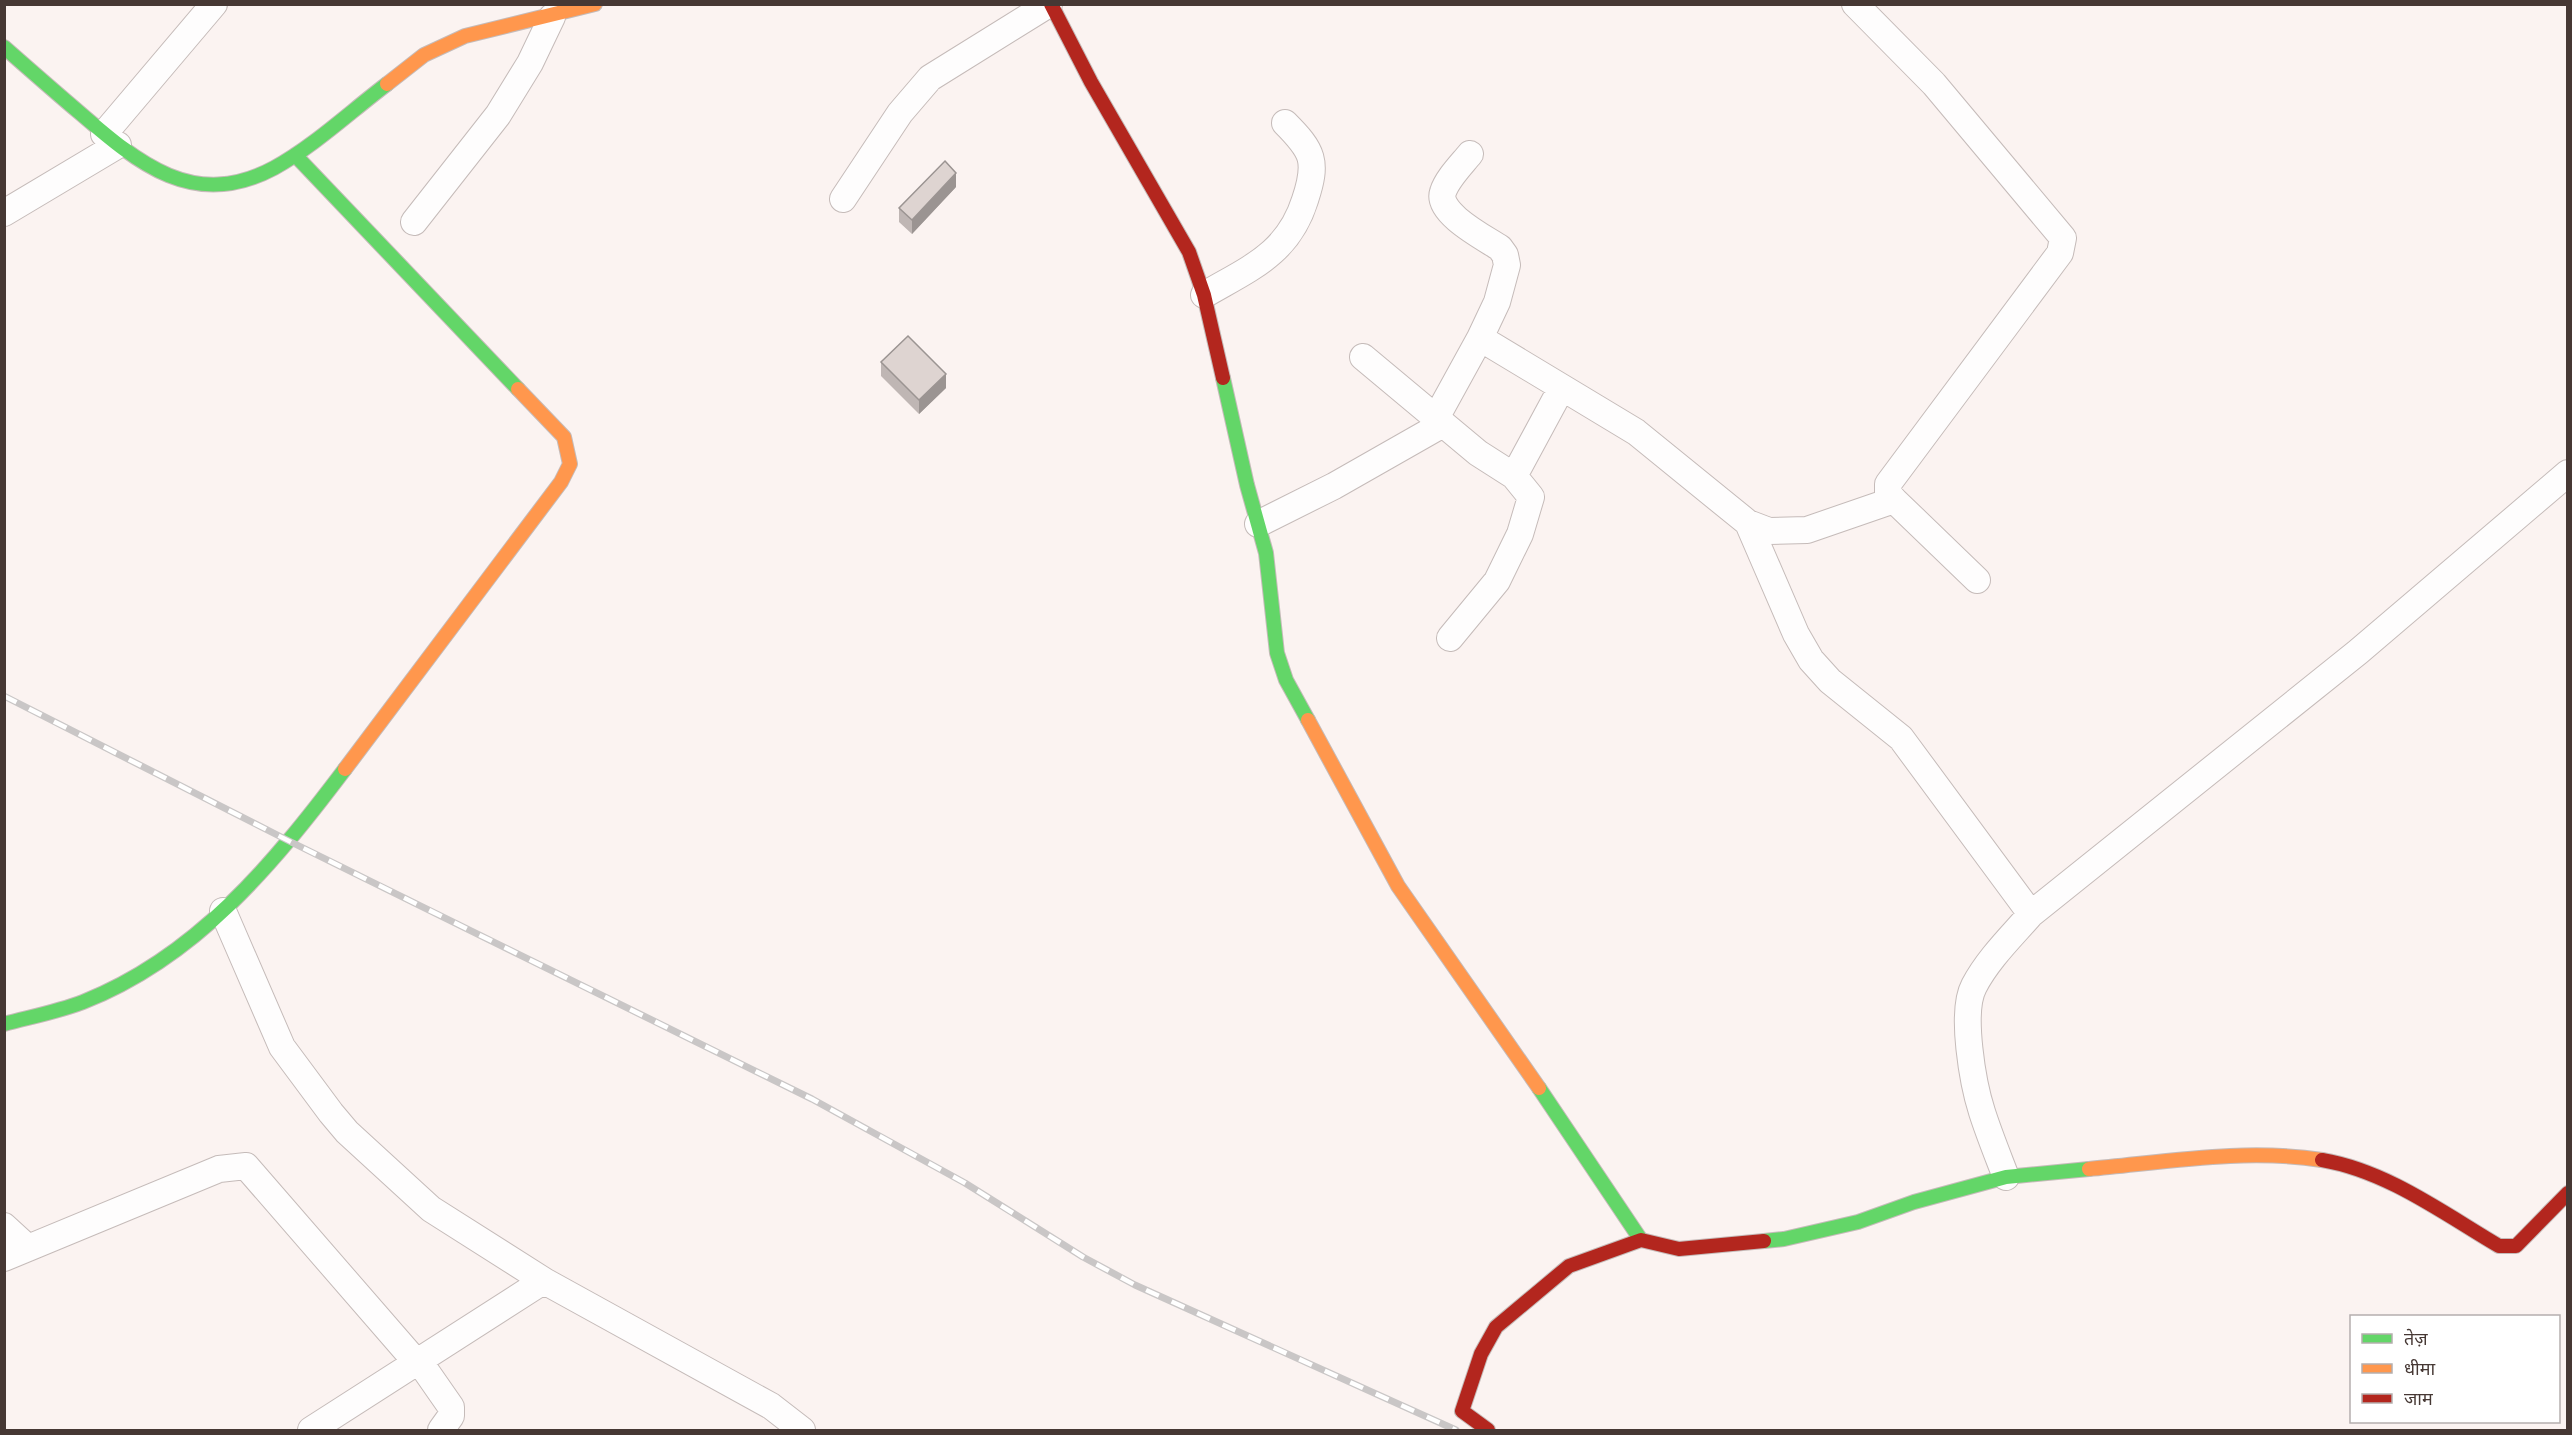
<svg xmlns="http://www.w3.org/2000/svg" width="2572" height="1435" font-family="Raleway,'Noto Sans Devanagari',sans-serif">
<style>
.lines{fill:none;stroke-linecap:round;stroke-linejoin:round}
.street-casing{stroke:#c5bbb9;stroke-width:28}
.fast-casing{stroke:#c5bbb9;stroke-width:16}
.slow-casing{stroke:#c5bbb9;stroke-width:16}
.jam-casing{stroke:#c5bbb9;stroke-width:16}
.street{stroke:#fefdfd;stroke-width:26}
.fast{stroke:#63d668;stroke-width:14}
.slow{stroke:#ff974d;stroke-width:14}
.jam{stroke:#b3261e;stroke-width:14}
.rail-casing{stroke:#c9c6c6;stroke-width:7}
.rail{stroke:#fff;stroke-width:4.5;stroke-dasharray:14;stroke-linecap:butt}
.wall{fill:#bfb6b4}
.shaded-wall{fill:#9b9492}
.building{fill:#ded4d1;stroke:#9b9492;stroke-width:1.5}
</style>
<rect width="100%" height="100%" fill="#fbf3f1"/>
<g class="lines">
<defs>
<path id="street" d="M1855,4L1934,84L2063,238L2060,253L1888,484V493L1894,500L1977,580
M104,134L214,4
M843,199L900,113L930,78L1049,4
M4,213L118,145
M414,222L498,115L530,63L552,17
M1204,295C1250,268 1288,254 1305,200C1318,161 1313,151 1285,123
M1480,338L1636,432L1748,523L1769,531L1807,530L1894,500
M1363,357L1478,453L1514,476L1561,389
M1436,418L1480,338L1497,302L1507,265L1505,255L1500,248C1485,238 1436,213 1443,192C1447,179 1461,165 1470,154
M1748,523L1796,634L1811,660L1830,681L1901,738L2031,914
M1258,524L1334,486L1443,424
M1450,638L1497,581L1520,534L1531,497L1514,476
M223,911L282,1047L331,1113L347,1132L431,1209L546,1282
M2006,1177C1998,1156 1989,1134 1982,1112C1973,1084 1960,1012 1974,986C1988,959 2012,936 2031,914L2358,652L2568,473
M4,1226L28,1248
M4,1258L219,1169L246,1166L417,1363
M419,1361L451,1407V1416L441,1430
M311,1430L537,1285L546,1282L771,1406L802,1430"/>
<path id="fast" d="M4,47C29,69 54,91 80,113C138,163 194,211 274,168C314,146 350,112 387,84
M295,155L518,389
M1223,378L1247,485L1266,553L1277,653L1286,680L1308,720
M4,1024C30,1017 57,1012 83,1002C197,957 274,863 345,769
M1539,1088L1641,1240
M1764,1241L1784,1239L1858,1222L1914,1202L2006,1177L2089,1169"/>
<path id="slow" d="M387,84L424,55L465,36L595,4
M1308,720L1398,886L1539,1088
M345,769L561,482L570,464L564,437L518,389
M2089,1169C2166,1162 2245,1148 2322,1160"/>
<path id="jam" d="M1051,4L1091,82L1189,252L1204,295L1223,378
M2322,1160C2387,1171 2443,1213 2499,1246H2516L2568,1193
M1488,1430L1462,1411L1481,1354L1496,1327L1569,1266L1641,1240L1679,1249L1764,1241"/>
</defs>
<use href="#street" class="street-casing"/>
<use href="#fast" class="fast-casing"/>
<use href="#slow" class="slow-casing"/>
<use href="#jam" class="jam-casing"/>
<use href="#street" class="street"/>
<use href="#fast" class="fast"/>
<use href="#slow" class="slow"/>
<use href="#jam" class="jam"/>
<defs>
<path id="rail" d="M4,696L291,842L812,1099L965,1183L1083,1257L1135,1285L1456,1430"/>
</defs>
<use href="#rail" class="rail-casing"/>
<use href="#rail" class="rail"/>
</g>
<path class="wall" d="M956,187L912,234L899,222V208Z
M881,362L946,388L919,414L881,376Z"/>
<path class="shaded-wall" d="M956,173V187L912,234V220Z
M946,374V388L919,414V400Z"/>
<path class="building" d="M945,161L956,173L912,220L899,208Z
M908,336L946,374L919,400L881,362Z"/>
<rect width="2572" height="1435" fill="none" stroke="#463834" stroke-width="12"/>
<rect x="2350" y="1315" width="210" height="108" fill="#ffffff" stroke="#b5afae" stroke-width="1.5"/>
<rect x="2362" y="1334" width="30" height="9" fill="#63d668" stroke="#b5afae" stroke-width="1.5"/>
<text x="2404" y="1345" font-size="18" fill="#463834">तेज़</text>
<rect x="2362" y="1364" width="30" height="9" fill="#ff974d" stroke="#b5afae" stroke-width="1.5"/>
<text x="2404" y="1375" font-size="18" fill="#463834">धीमा</text>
<rect x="2362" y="1394" width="30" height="9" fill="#b3261e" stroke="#b5afae" stroke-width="1.5"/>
<text x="2404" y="1405" font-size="18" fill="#463834">जाम</text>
</svg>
